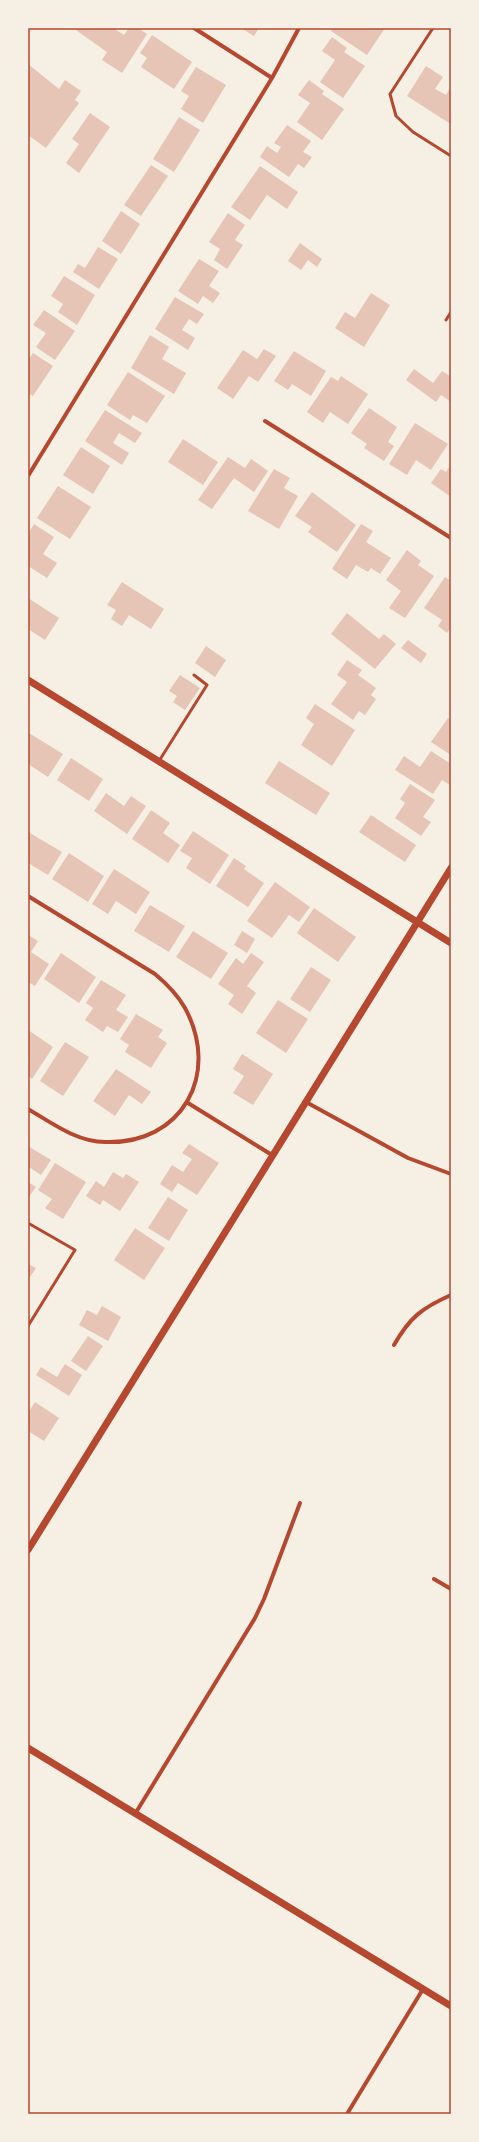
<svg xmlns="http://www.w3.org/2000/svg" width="479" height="2142" font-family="Literata,serif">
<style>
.building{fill:#e6c5b7}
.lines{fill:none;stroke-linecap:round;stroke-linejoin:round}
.service{stroke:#b5482f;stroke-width:3}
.minor{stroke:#b5482f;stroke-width:4}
.tertiary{stroke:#b5482f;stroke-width:7}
.neatline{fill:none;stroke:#b5482f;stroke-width:1.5}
</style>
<rect width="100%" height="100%" fill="#f6efe4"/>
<path class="building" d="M73,28H113L124,35L129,28H138L147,34L122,73L102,60L107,52Z
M241,28H259L254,36Z
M333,28H385L367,55L331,31Z
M152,35L192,62L174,89L141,67L147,58L140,53Z
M332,37L347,48L344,52L365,66L343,98L320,82L335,60L322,51Z
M28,64L59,89L65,80L81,91L75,100L79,103L46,148L28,135Z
M426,66L443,77L435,89L446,95L449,90L451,91V120L449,123L407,96Z
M196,67L226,85L203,123L181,109L189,96L181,91Z
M309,80L324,91L322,94L344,109L322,140L297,122L310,103L298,95Z
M90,113L110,127L79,173L66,163L79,144L72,139Z
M179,117L200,130L174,172L153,159Z
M287,125L311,141L303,152L312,157L304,168L298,164L289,177L260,157L267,146L277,153L281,147L274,143Z
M151,165L168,176L141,216L124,205Z
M260,166L298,192L287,209L267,195L250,220L231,207Z
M121,211L140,224L121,254L102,241Z
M228,213L245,225L235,240L243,245L227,269L214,260L220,249L209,242Z
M300,243L322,259L317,267L308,260L301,270L288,261Z
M98,247L118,259L99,289L73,272L78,264L85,268Z
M199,259L219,271L209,286L220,293L213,303L203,296L198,304L178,291Z
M64,276L95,295L77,325L58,312L63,304L51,296Z
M371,293L390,305L364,347L335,328L345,312L355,318Z
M175,297L204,314L197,324L189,319L182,330L195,338L188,350L155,329Z
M44,310L75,331L55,360L36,347L46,333L33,325Z
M150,335L169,347L162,359L186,373L174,394L131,368Z
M264,349L276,356L258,382L249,376L233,399L217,388L243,350L257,359Z
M294,351L326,371L311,396L292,384L288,390L274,381Z
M33,353L53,366L33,396L28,393V360Z
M414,369L433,383L442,371L451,377V402L441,395L436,402L406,380Z
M128,372L165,396L147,423L133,415L130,420L107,405Z
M341,376L368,394L348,424L330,412L323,423L307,412L331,377L338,381Z
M369,408L397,427L388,442L394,446L384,461L364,448L367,444L351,433Z
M105,410L142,433L135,443L119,433L113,443L129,453L122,465L85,441Z
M415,423L448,444L431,470L416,460L407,475L389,464Z
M183,439L218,462L203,485L168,462Z
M81,447L110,466L93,494L63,475Z
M228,457L245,468L251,459L268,471L254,492L234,478L212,509L198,500Z
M451,464V497L431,483L441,469L446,472Z
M274,469L290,478L284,488L298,496L279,529L248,511Z
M58,486L91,507L70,539L37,518Z
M312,492L356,525L337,552L308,532L312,527L295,516Z
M34,524L54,537L43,554L57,563L47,578L28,566V534Z
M361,524L373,531L366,542L391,558L380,574L371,568L368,572L356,565L347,579L332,569Z
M407,550L421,561L418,565L434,576L405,618L389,608L401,591L386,580Z
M445,577L451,581V627L447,633L438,626L442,620L424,608Z
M122,582L164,609L151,629L129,615L122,626L111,619L116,610L107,605Z
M28,598L59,618L45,640L28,629Z
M347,613L379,639L384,634L396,644L375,669L331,634Z
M408,640L427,654L421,663L401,648Z
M206,646L226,660L215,677L195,663Z
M347,660L362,670L358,675L376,688L371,695L376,699L365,715L359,711L353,720L331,704L347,682L337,675Z
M180,675L200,688L185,710L173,702L177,696L169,691Z
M315,704L355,730L332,766L301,745L314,724L306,718Z
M448,718L451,719V755L431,742Z
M29,733L63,754L48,777L28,764Z
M431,751L451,764V784L450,785L442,780L433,794L395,770L404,756L420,767Z
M71,758L103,779L89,801L57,780Z
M279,761L330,793L316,815L265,783Z
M410,784L435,800L423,817L431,822L421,836L395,818L405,803L400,799Z
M106,793L124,806L131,796L146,806L127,834L94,811Z
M151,810L170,823L163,833L180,845L168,863L132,839Z
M371,815L416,845L405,862L359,832Z
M193,831L229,855L210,884L186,868L192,858L180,851Z
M28,832L62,852L48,875L28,863Z
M69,853L104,876L88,902L52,879Z
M234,858L246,866L244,869L264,883L248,907L216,886Z
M114,869L150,892L136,914L116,901L108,914L92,904Z
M275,882L310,907L299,922L289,915L272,938L247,921Z
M150,905L185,926L169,952L134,931Z
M314,908L356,937L338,962L297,933Z
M193,931L228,953L211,979L176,957Z
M242,931L255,939L247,953L234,945Z
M28,935L38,941L31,952L49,964L35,986L28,982Z
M61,953L96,977L79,1003L44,979Z
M251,953L264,962L247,986L256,993L242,1014L228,1004L234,995L218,984L236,958L243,964Z
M311,967L331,980L310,1012L290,999Z
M101,980L126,995L116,1010L128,1017L118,1032L107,1026L103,1032L85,1020L93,1008L86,1003Z
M278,1000L308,1019L286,1053L256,1033Z
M136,1014L163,1030L158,1037L167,1043L151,1068L125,1052L129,1045L120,1039Z
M28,1030L53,1047L32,1079L28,1076Z
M65,1042L89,1057L63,1096L40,1081Z
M242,1054L273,1074L253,1105L233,1093L244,1076L233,1069Z
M116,1069L151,1092L142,1104L129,1095L115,1116L93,1101Z
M189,1144L219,1163L197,1195L178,1183L172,1192L160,1184L172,1165L183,1172L192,1159L182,1153Z
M28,1146L51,1160L41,1175L29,1167L28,1169Z
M55,1163L86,1182L63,1219L45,1208L52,1199L38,1190Z
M113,1172L123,1178L126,1174L139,1182L120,1211L103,1200L100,1205L86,1196L96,1181L104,1187Z
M28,1182L36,1187L28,1198Z
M168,1197L188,1210L169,1241L148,1228Z
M135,1228L165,1248L144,1280L114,1260Z
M28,1264L36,1268L28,1280Z
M102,1306L121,1317L108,1341L79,1325L87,1310L97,1315Z
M88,1336L103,1346L86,1371L71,1361Z
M65,1364L82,1375L69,1396L36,1375L41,1367L57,1377Z
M35,1402L59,1418L44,1441L28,1431V1413Z"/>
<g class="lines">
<path class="service" d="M433,28L390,94L396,116L413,132L451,156
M446,320L451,312
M159,761L207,685L194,675
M28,1223L75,1250L28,1326"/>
<path class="minor" d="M194,28L272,78
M265,421L451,538
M28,476L272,78L299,28
M28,896L155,974C167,984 177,994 185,1008C221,1074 182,1145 105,1142C77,1142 52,1123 28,1109
M306,1102L408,1158L451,1174
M188,1103L272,1155
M394,1345C410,1317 422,1308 451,1295
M434,1579L451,1589
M135,1814L255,1618L264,1599L300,1503
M347,2114L423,1989"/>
<path class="tertiary" d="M28,680L451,943
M28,1550L451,868
M28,1748L451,2006"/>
</g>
<rect width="479" height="2142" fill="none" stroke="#f6efe4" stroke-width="58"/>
<rect x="29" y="29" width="421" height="2084" class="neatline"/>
</svg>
